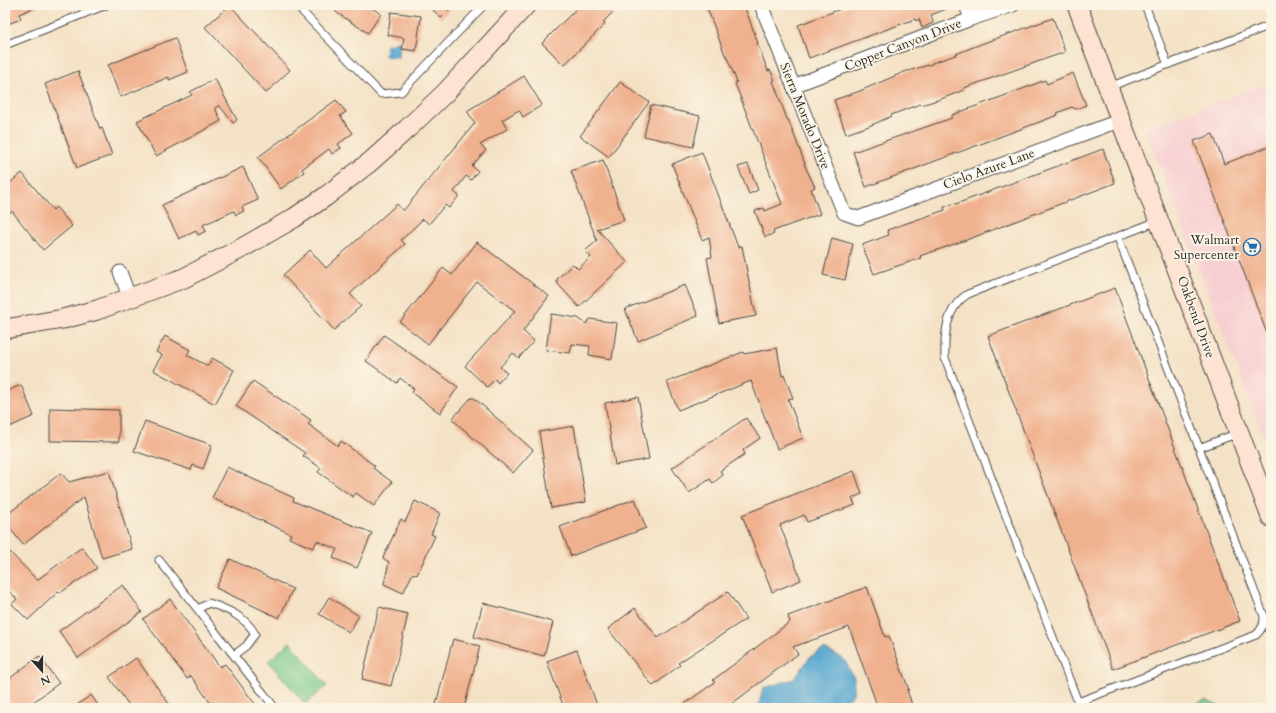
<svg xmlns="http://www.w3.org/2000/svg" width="1276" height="713" font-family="Cardo,serif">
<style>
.built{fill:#f7cfd2}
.green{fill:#77c788;stroke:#51795a}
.water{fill:#57a7d1;stroke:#41697e}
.building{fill:#f0b18e}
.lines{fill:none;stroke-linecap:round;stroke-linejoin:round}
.lane-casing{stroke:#494642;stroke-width:9}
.street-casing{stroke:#494642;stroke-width:15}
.secondary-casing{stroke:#494642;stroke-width:21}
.lane{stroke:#fff;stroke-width:7}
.street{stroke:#fff;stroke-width:13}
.secondary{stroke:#fee3d2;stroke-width:19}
.labels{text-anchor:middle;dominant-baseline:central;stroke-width:3.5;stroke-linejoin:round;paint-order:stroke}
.street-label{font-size:13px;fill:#2b2b2b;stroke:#fcf5e5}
.poi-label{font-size:13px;fill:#2b2b2b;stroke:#fcf5e5;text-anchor:end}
</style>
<rect width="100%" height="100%" fill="#fcf5e5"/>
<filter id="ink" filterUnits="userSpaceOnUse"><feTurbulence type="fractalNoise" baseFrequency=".025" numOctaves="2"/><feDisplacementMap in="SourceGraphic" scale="8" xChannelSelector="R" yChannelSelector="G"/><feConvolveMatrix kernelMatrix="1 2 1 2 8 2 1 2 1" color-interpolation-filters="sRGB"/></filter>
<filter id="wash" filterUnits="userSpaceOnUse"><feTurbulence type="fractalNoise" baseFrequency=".012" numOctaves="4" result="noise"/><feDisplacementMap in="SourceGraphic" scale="16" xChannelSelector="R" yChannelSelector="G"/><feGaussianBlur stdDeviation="0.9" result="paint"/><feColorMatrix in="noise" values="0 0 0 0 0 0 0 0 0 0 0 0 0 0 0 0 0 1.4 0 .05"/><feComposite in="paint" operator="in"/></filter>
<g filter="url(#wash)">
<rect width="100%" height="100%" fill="#f4e2c6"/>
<path class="built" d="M1271,82V456L1145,129Z"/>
<path class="green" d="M290,642L327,686L305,704L268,661Z
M1205,700L1219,706V708H1186Z"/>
<path class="water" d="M395,42L400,43L399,57L385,56L386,45H393Z
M824,649L844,659L854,678L853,694L843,703L834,708H758L763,688L794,679L810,657Z"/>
<g id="blocks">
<path class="building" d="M5,5H41L19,14L21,19L5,25Z
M230,5L290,70L266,93L205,27Z
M330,5H367L381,14L368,33L337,13Z
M428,5H454L441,18Z
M580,5H620L603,22L605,24L564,65L542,43Z
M706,5H744L758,43H757L768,71L770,70L775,80L773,81L787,119H788L805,164H804L815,187L811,189L820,214L773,231L774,234L765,237L755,211L764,208L765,211L782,204L744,107L735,83L737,82L726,55H725Z
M851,5H954V6L931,15L933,23L922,28L919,19L916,21L915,19L809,58L798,25Z
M391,12L421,16L416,51L402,49L404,38L388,35Z
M1053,18L1065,52L964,88V90L941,99L921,105L920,104L891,115L892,116L869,126L846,134L834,100L860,91L904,72L932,64V63L956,55V54L981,44Z
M175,38L188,72L169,80V77L120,97L108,65Z
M78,71L100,129L102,128L112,155L77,168L45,84Z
M1073,73L1086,105L1076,109L1072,107L1057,113L1058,115L866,187L853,152L952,118V115L1025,88L1045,80L1047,84Z
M524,76L542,105L523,117L519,110L502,120L507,129L480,145L486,150L472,166L478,171L471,180L466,176L454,192L459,196L449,208L445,205L429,224L423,219L401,240L405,244L350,294L361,306L334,330L283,275L310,250L326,268L397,204L403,211L475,123L467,111Z
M215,79L237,120L233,123L219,105L215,108L221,121L156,156L137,121L192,95L190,92Z
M620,82L649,102L609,157L580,136Z
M336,100L346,112L340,116L353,133L338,144L341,148L332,154L329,149L302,169L304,172L281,189L258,157Z
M651,105L700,116L693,147L644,136Z
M1213,134L1224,164L1271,146V344L1194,141Z
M1103,149L1115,183L969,239L920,256L921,258L874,274L862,245L889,235L887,230L945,210L944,207L956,203V204Z
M702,152L738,247L742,246L756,316L719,323L707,258L712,257L709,237L702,240L672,164Z
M603,160L624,220L597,229L627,262L579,307L557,283V279L573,264L578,269L591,257L585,251L597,241L571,171Z
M748,164L758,190L749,194L738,167Z
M243,167L258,200L242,207L244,211L236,215L234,211L203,225L206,231L198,235L196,231L179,239L162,205Z
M22,173L53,210L56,207L72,226L43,250L12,211L5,217V187Z
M832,238L853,244L845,280L823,275Z
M477,242L549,296L523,331L534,341L519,358L513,353L500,367L507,373L498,383L495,379L487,387L465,366L515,311L477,282L428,344L400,322L443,268L452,275Z
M685,285L698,316L638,341L625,309Z
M1115,288L1240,621L1113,669L988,336Z
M551,314L578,318L586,324L590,319L617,323L612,359L589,355L590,346L572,344L570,353L546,350Z
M384,335L458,387L440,413L412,393L414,389L400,378L397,383L366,361Z
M165,336L190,350L187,355L208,366L212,358L234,370L215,404L153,370L162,355L156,352Z
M777,348L782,376L784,375L793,398L788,399L803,438L777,449L751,381L678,410L667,382L743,352L744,354Z
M253,381L311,420L308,424L338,446L341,441L375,466L373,468L392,482L374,506L356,493L353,497L318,472L321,468L303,456L305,453L236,406Z
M21,385L34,416L5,429V392Z
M638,397L649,459L615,465L605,403Z
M471,398H474L533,450L513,473L452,419Z
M50,408L119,410V442L50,441Z
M746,418L760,438L743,450L745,454L720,471L723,475L713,483L710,479L689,493L672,468Z
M145,421L212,445L203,469L193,465L191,470L134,451Z
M574,426L586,502L551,508L539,432Z
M227,467L294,498L293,501L372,533L357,568L333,558L337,549L317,541L313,548L289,538L291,534L212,498Z
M109,471L132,549L102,558L84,497L23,545L5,522V516L61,473L69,482Z
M854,471L862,494L852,498L855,505L807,522L804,515L780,525L801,580L772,592L742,515Z
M635,499L646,528L571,556L560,527Z
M415,501L440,513L431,534L435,536L417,575L413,573L403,593L384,584L389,562L383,558L401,519L405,522Z
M5,547L37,580L82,547L97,568L60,593L59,591L28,620L12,604L17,599L5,587Z
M230,559L293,589L279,618L216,588Z
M123,585L142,612L78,658L59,631Z
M867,587L885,637L889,636L909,690H907L913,708H878L849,627L793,647L798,654L726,708H679L715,682L713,680L790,622L788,616Z
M728,592L746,619L678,663L680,665L653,686L608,629L635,608L658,638Z
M329,597L359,616L349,632L319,614Z
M170,599L220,667L225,664L258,708H214L191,676L187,679L143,619Z
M483,603L553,622L544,656L474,637Z
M379,607L408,614L391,686L362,679Z
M453,639L480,646L464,708H435Z
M577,650L598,708H564L547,661Z
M39,656L59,683L25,708H5V682Z
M136,658L172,708H131L109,677Z
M91,695L100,708H73Z"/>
</g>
</g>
<g filter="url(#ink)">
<use href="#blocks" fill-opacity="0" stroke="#494642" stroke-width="1"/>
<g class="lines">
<defs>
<path id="lane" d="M296,5L381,94L401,92L484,5
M1145,5L1168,65
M5,45L106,5
M1109,87L1271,25
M1118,238L1264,616C1264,625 1262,629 1256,635L1078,702L945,358C944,335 946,307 968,294L1158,221
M1199,448L1238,433
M159,560L275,708
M198,609L209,603C227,609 246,617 255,634L246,646L234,655"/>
<path id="street" d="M761,5L844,213L858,218L1121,120
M966,5L971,19
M793,86L971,19L1013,5
M120,272L130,299"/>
<path id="secondary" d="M1077,5L1271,517
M5,329L63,319L97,310L184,278L242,248L294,218L325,197L370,162L407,129L445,93L526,5"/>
</defs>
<use href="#lane" class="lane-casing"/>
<use href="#street" class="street-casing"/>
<use href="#secondary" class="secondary-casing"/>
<use href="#lane" class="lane"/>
<use href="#street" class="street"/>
<use href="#secondary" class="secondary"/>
</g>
</g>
<defs>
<symbol id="supermarket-ring" viewBox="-11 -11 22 22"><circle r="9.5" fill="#fcf5e5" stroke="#1f6fb2" stroke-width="1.5"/><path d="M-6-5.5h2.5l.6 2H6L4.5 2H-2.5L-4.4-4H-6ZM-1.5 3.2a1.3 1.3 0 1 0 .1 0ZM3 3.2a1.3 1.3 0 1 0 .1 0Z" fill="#1f6fb2"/></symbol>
</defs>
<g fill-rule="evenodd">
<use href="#supermarket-ring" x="1242" y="237" width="20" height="20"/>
</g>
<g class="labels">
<g class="street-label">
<text transform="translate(903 45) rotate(-21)">Copper Canyon Drive</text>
<text transform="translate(805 116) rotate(68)">Sierra Morado Drive</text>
<text transform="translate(989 169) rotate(-20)">Cielo Azure Lane</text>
<text transform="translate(1196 317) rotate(70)">Oakbend Drive</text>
</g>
<g class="poi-label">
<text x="1239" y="240">Walmart<tspan x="1239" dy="15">Supercenter</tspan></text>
</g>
</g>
<rect width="1276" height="713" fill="none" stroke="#fcf5e5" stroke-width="20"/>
<g transform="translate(42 671) rotate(159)" stroke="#fcf5e5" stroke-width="3" paint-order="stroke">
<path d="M0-3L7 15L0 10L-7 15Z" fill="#2b2b2b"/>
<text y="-6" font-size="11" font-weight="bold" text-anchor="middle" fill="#2b2b2b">N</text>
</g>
</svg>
